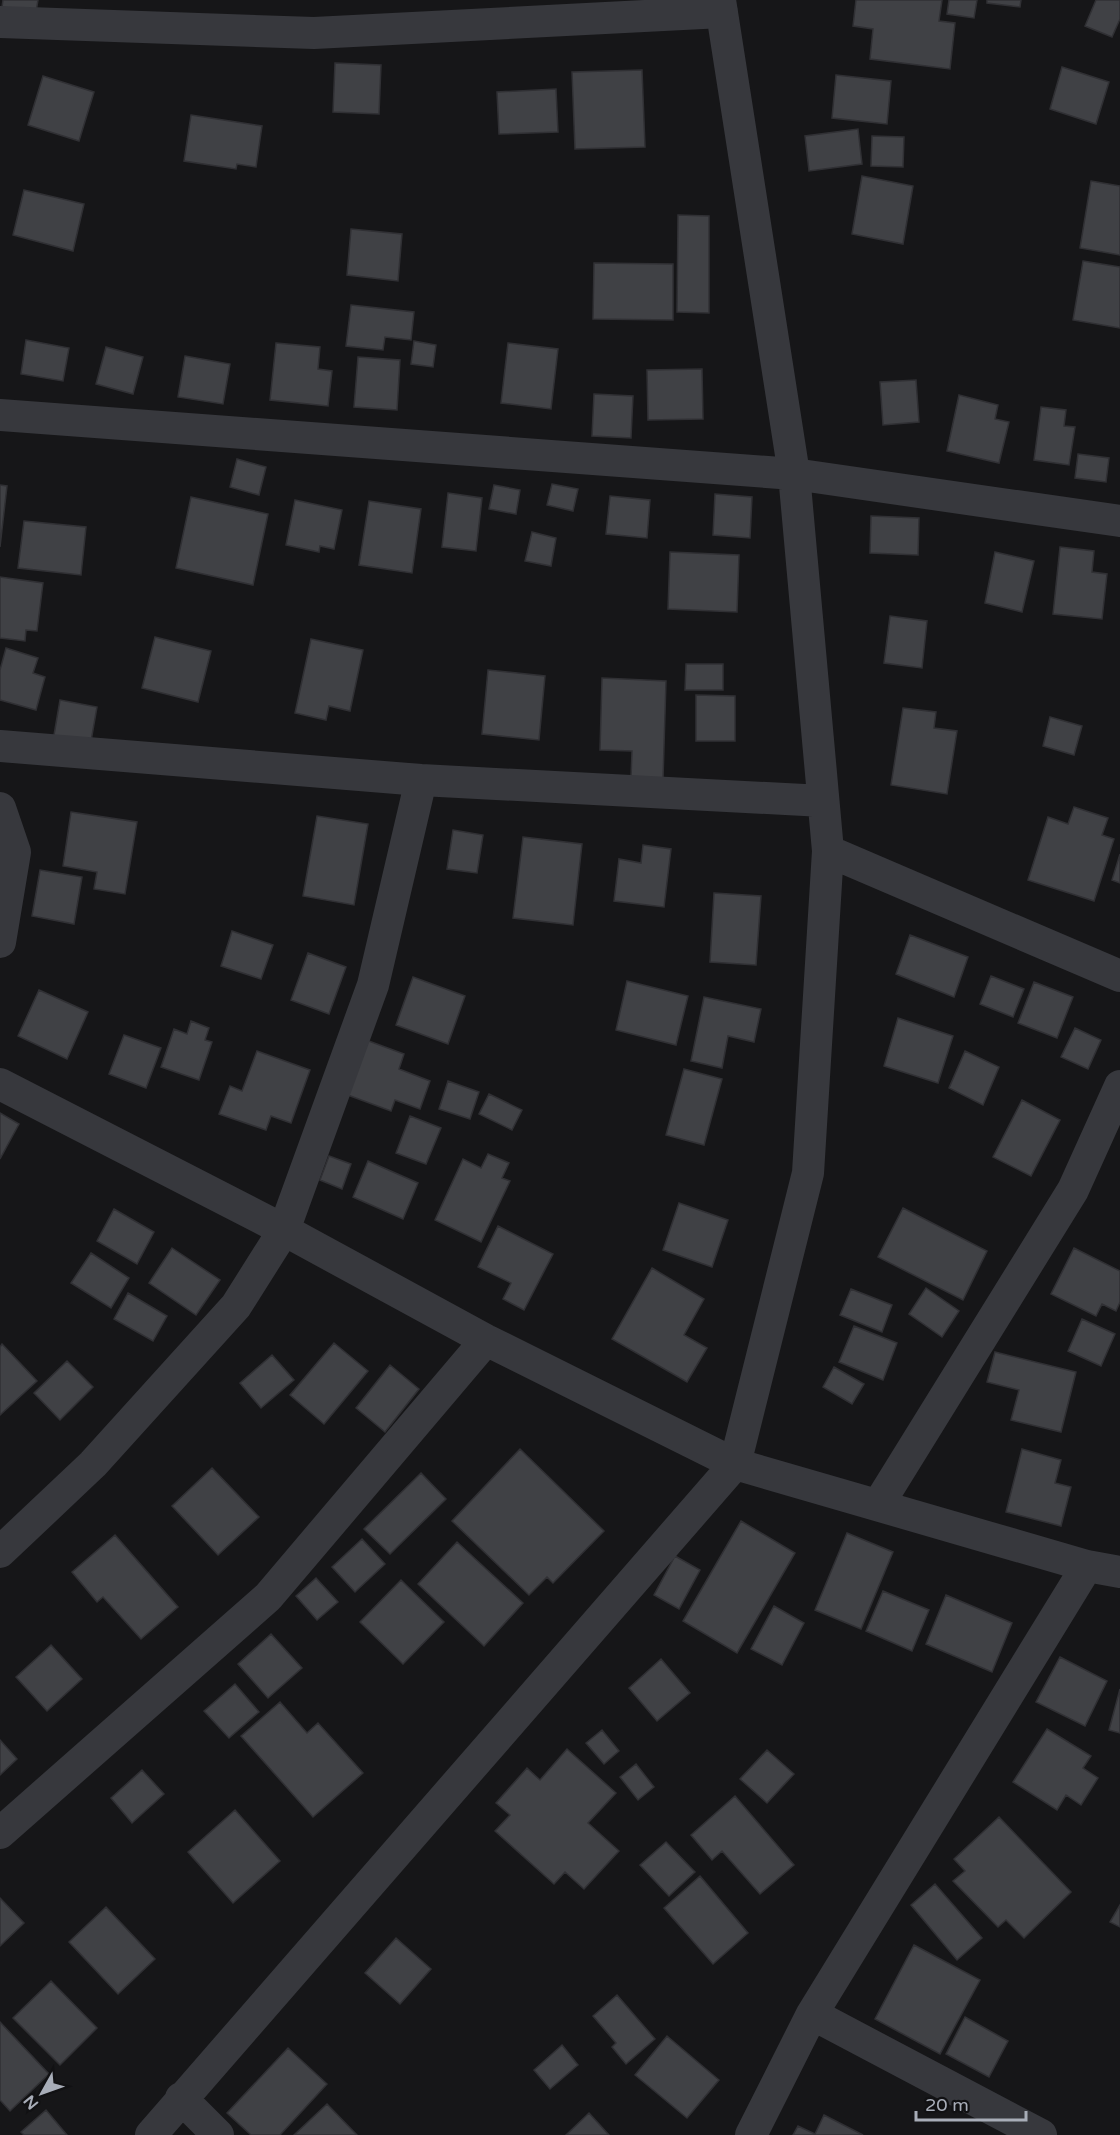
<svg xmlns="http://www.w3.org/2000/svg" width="1120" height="2135" font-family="'Varela Round',sans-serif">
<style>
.building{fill:#404145;stroke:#303034;stroke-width:1.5}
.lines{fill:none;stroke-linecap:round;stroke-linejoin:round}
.minor{stroke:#37383d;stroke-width:32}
</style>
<rect width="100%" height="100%" fill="#161618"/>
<path class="building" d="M3,0H38L36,12L2,7Z
M856,0H942L939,21L955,23L950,69L870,59L873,29L853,26Z
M949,0H977L974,18L947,14Z
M987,0H1021L1020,7L987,3Z
M1096,0H1120V19L1112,37L1085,26Z
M335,63L381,65L379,114L333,112Z
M1062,67L1109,82L1096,124L1050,109Z
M642,70L645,147L575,149L572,72Z
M836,75L891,81L887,124L832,118Z
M43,76L94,92L79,141L28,125Z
M556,89L558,132L499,134L497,92Z
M191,115L262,126L256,167L237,164L236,169L184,161Z
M858,129L862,164L809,171L805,136Z
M872,136L904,137L903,167L871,166Z
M862,176L913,186L903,244L852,234Z
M1091,181L1120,186V255L1080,248Z
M24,190L84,204L73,251L13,235Z
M678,215L709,216V313L677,312Z
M351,229L402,234L398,281L347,275Z
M1083,261L1120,267V328L1073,320Z
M594,263L673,264V320L593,319Z
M351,305L414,312L411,340L385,337L383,350L346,346Z
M26,340L69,348L63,381L21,374Z
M414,341L436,345L433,367L411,364Z
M276,343L320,347L318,369L332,371L328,406L270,400Z
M508,343L558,349L551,409L501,403Z
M106,347L143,357L133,394L96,384Z
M185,356L230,364L223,404L178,397Z
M358,357L400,360L397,410L354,407Z
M702,369L703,419L648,420L647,370Z
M916,380L919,422L883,425L880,382Z
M594,394L633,396L631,438L592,436Z
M959,395L998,405L995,419L1009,422L999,463L947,451Z
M1041,407L1066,410L1064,426L1075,427L1069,465L1034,460Z
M1078,454L1109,458L1106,482L1075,478Z
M237,459L266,467L259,495L230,487Z
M552,484L578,489L573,511L547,505Z
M0,485L7,486L0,547Z
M494,485L520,490L516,514L489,509Z
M448,493L482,498L476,551L442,547Z
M715,494L752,497L750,538L713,535Z
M610,496L650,500L647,538L606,534Z
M191,497L268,514L253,585L176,568Z
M295,500L342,510L334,549L320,546L319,552L286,545Z
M369,501L421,509L412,573L359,565Z
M871,516L919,518L918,555L870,553Z
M24,521L86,527L81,575L18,568Z
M532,532L556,538L551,566L525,561Z
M1060,547L1094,551L1092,572L1107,574L1102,619L1053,614Z
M670,552L739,555L737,612L668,609Z
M995,552L1034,561L1022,612L985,603Z
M0,577L43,583L37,631L26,630L25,641L0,638Z
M890,616L927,621L922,668L884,663Z
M155,637L211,651L198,702L142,688Z
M311,639L363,650L350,711L329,706L326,720L295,713Z
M6,648L38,658L33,673L45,677L36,710L0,700V670Z
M686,664H723V690H685Z
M488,670L545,676L539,740L482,734Z
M602,678L666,681L663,779L631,778L632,751L600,750Z
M696,695L735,696V741H696Z
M60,700L97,707L90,747L53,741Z
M903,708L936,712L934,728L957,731L947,794L891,785Z
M1050,717L1082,726L1074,755L1043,746Z
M1074,807L1108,818L1102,835L1114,839L1094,901L1028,880L1048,817L1068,824Z
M71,812L137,822L125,894L94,889L97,872L63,866Z
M317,816L368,824L354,905L303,896Z
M453,830L483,835L477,873L447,869Z
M523,837L582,844L573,925L513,918Z
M643,845L671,849L664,907L614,901L619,859L641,863Z
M1120,854V883L1112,880Z
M40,870L82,877L74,924L32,916Z
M714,893L761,896L756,965L710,962Z
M232,931L273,945L261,979L221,966Z
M910,935L968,957L954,997L896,974Z
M308,953L346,967L329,1014L291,1000Z
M991,976L1024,989L1013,1017L980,1004Z
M413,977L465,996L448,1044L396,1025Z
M627,981L688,996L676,1045L616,1030Z
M1034,982L1073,997L1057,1038L1018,1023Z
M39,990L88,1012L67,1059L18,1036Z
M704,997L761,1009L754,1042L728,1036L722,1068L691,1061Z
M898,1018L953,1036L938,1083L884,1066Z
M191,1021L209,1028L205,1040L212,1042L199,1080L161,1067L174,1029L187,1034Z
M1075,1028L1101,1040L1088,1069L1061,1057Z
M124,1035L161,1048L146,1088L109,1074Z
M366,1040L404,1054L399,1069L430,1081L420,1109L395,1100L391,1111L345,1094Z
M257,1051L310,1070L291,1123L271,1116L266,1130L219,1114L230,1086L242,1091Z
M965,1051L999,1067L983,1105L949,1088Z
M684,1069L722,1079L704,1145L666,1135Z
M448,1081L479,1092L470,1119L439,1109Z
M489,1094L522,1110L512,1130L479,1114Z
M1022,1100L1060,1120L1031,1176L993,1157Z
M0,1113L19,1124L0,1159Z
M410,1116L441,1128L426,1164L396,1153Z
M488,1154L509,1163L502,1178L510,1181L481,1242L435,1220L463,1159L481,1168Z
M329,1156L351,1164L342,1189L320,1180Z
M368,1161L418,1183L403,1219L353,1197Z
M679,1203L728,1220L712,1267L663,1250Z
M903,1208L987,1251L963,1300L878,1257Z
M114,1209L154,1232L137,1264L97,1241Z
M498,1226L553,1254L524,1310L503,1299L511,1283L478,1267Z
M172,1248L220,1280L196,1315L149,1283Z
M1074,1248L1120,1271V1302L1116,1311L1102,1304L1096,1316L1051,1294Z
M91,1253L129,1278L111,1308L71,1283Z
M652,1268L704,1299L684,1335L707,1348L687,1382L612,1339Z
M926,1288L959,1311L942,1337L909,1314Z
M851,1289L892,1305L882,1332L840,1315Z
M128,1293L167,1316L153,1341L114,1319Z
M1082,1319L1115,1334L1101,1366L1068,1351Z
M854,1326L897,1343L883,1380L839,1362Z
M334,1343L368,1371L324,1424L290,1395Z
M2,1344L37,1381L0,1415V1347Z
M995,1352L1076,1372L1061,1432L1011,1420L1019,1390L987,1382Z
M272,1355L294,1380L261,1408L240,1383Z
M67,1361L93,1387L60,1420L34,1393Z
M390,1365L419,1389L385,1432L356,1408Z
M834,1367L864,1384L852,1404L823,1387Z
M520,1449L604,1531L553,1583L547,1577L529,1595L452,1521Z
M1022,1449L1061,1460L1055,1483L1071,1487L1061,1526L1006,1512Z
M212,1468L259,1517L218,1555L172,1506Z
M421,1473L446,1499L390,1554L364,1529Z
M741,1521L795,1553L737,1653L683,1621Z
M847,1533L893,1552L861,1629L815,1610Z
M115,1535L178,1607L141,1639L103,1597L97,1602L72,1572Z
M362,1539L385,1564L355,1592L332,1567Z
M457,1542L523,1603L484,1646L418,1584Z
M675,1556L700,1570L679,1609L654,1595Z
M316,1578L338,1602L317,1620L296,1596Z
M401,1580L444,1622L403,1664L360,1622Z
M883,1591L929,1610L912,1651L866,1631Z
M946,1595L1012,1623L992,1672L926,1644Z
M774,1606L804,1623L782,1665L751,1649Z
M271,1634L302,1668L268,1698L238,1664Z
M51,1645L82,1679L47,1711L16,1677Z
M1060,1657L1107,1681L1085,1726L1036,1702Z
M661,1659L690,1693L657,1721L629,1688Z
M235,1684L259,1712L229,1738L204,1711Z
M1120,1689V1733L1109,1730Z
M280,1702L307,1733L318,1723L363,1773L313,1817L241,1736Z
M1047,1729L1091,1756L1083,1768L1098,1778L1081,1805L1066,1795L1057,1810L1013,1782Z
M602,1730L619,1751L604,1764L586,1743Z
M0,1740L17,1759L0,1775Z
M567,1749L616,1793L588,1823L619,1851L584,1889L565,1872L554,1884L495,1831L510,1815L496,1803L527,1768L540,1780Z
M767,1750L794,1774L767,1803L740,1779Z
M636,1764L654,1787L638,1800L620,1777Z
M142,1770L164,1794L132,1823L111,1798Z
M735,1796L794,1865L760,1894L722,1851L712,1860L691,1835Z
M235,1810L280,1861L233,1903L188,1852Z
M999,1817L1071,1892L1024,1938L1006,1920L998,1927L953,1881L965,1871L954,1859Z
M666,1842L695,1872L669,1896L640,1865Z
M700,1876L748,1933L713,1964L664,1908Z
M935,1884L982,1938L957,1960L911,1905Z
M0,1898L24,1923L0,1946Z
M1120,1905V1927L1110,1922Z
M106,1907L155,1959L118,1994L69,1942Z
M396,1938L431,1969L400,2004L365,1973Z
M914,1945L980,1980L940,2054L875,2019Z
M51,1981L97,2028L60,2065L13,2018Z
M617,1995L655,2039L626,2064L612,2047L616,2043L593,2016Z
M965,2017L1008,2041L989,2077L946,2054Z
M0,2022L49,2074L10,2111L0,2100Z
M667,2036L719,2080L687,2118L635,2075Z
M562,2045L578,2065L550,2089L534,2070Z
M288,2048L327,2084L280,2135H251L227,2113Z
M327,2104L357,2135H294Z
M46,2110L67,2135H24L21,2132Z
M589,2113L609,2135H566Z
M824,2115L863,2135H793L798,2126L815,2134Z"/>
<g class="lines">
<path class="minor" d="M0,22L314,33L722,12
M0,415L794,474L1120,521
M0,746L421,780L823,801
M0,808L15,852L0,942
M828,851L1120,976
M0,1084L284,1230L486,1340L735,1464L1087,1566L1120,1572
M878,1505L1073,1190L1120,1086
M0,1552L93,1464L236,1306L284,1230L373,985L421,780
M0,1833L268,1597L486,1340
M812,2014L1041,2135
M181,2098L218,2135
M151,2135L735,1464L808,1173L828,851L794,474L720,0
M751,2135L812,2014L1087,1566"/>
</g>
<g transform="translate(42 2093) rotate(230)" stroke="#111113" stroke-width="4.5" paint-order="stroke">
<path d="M0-4.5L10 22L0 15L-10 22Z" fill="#a8adb8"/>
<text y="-9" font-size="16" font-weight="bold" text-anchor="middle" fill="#a8adb8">N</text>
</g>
<path d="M916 2111v9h110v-9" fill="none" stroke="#a8adb8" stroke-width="3"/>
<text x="925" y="2111" font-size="18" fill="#a8adb8" stroke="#111113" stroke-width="4.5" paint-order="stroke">20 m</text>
</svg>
